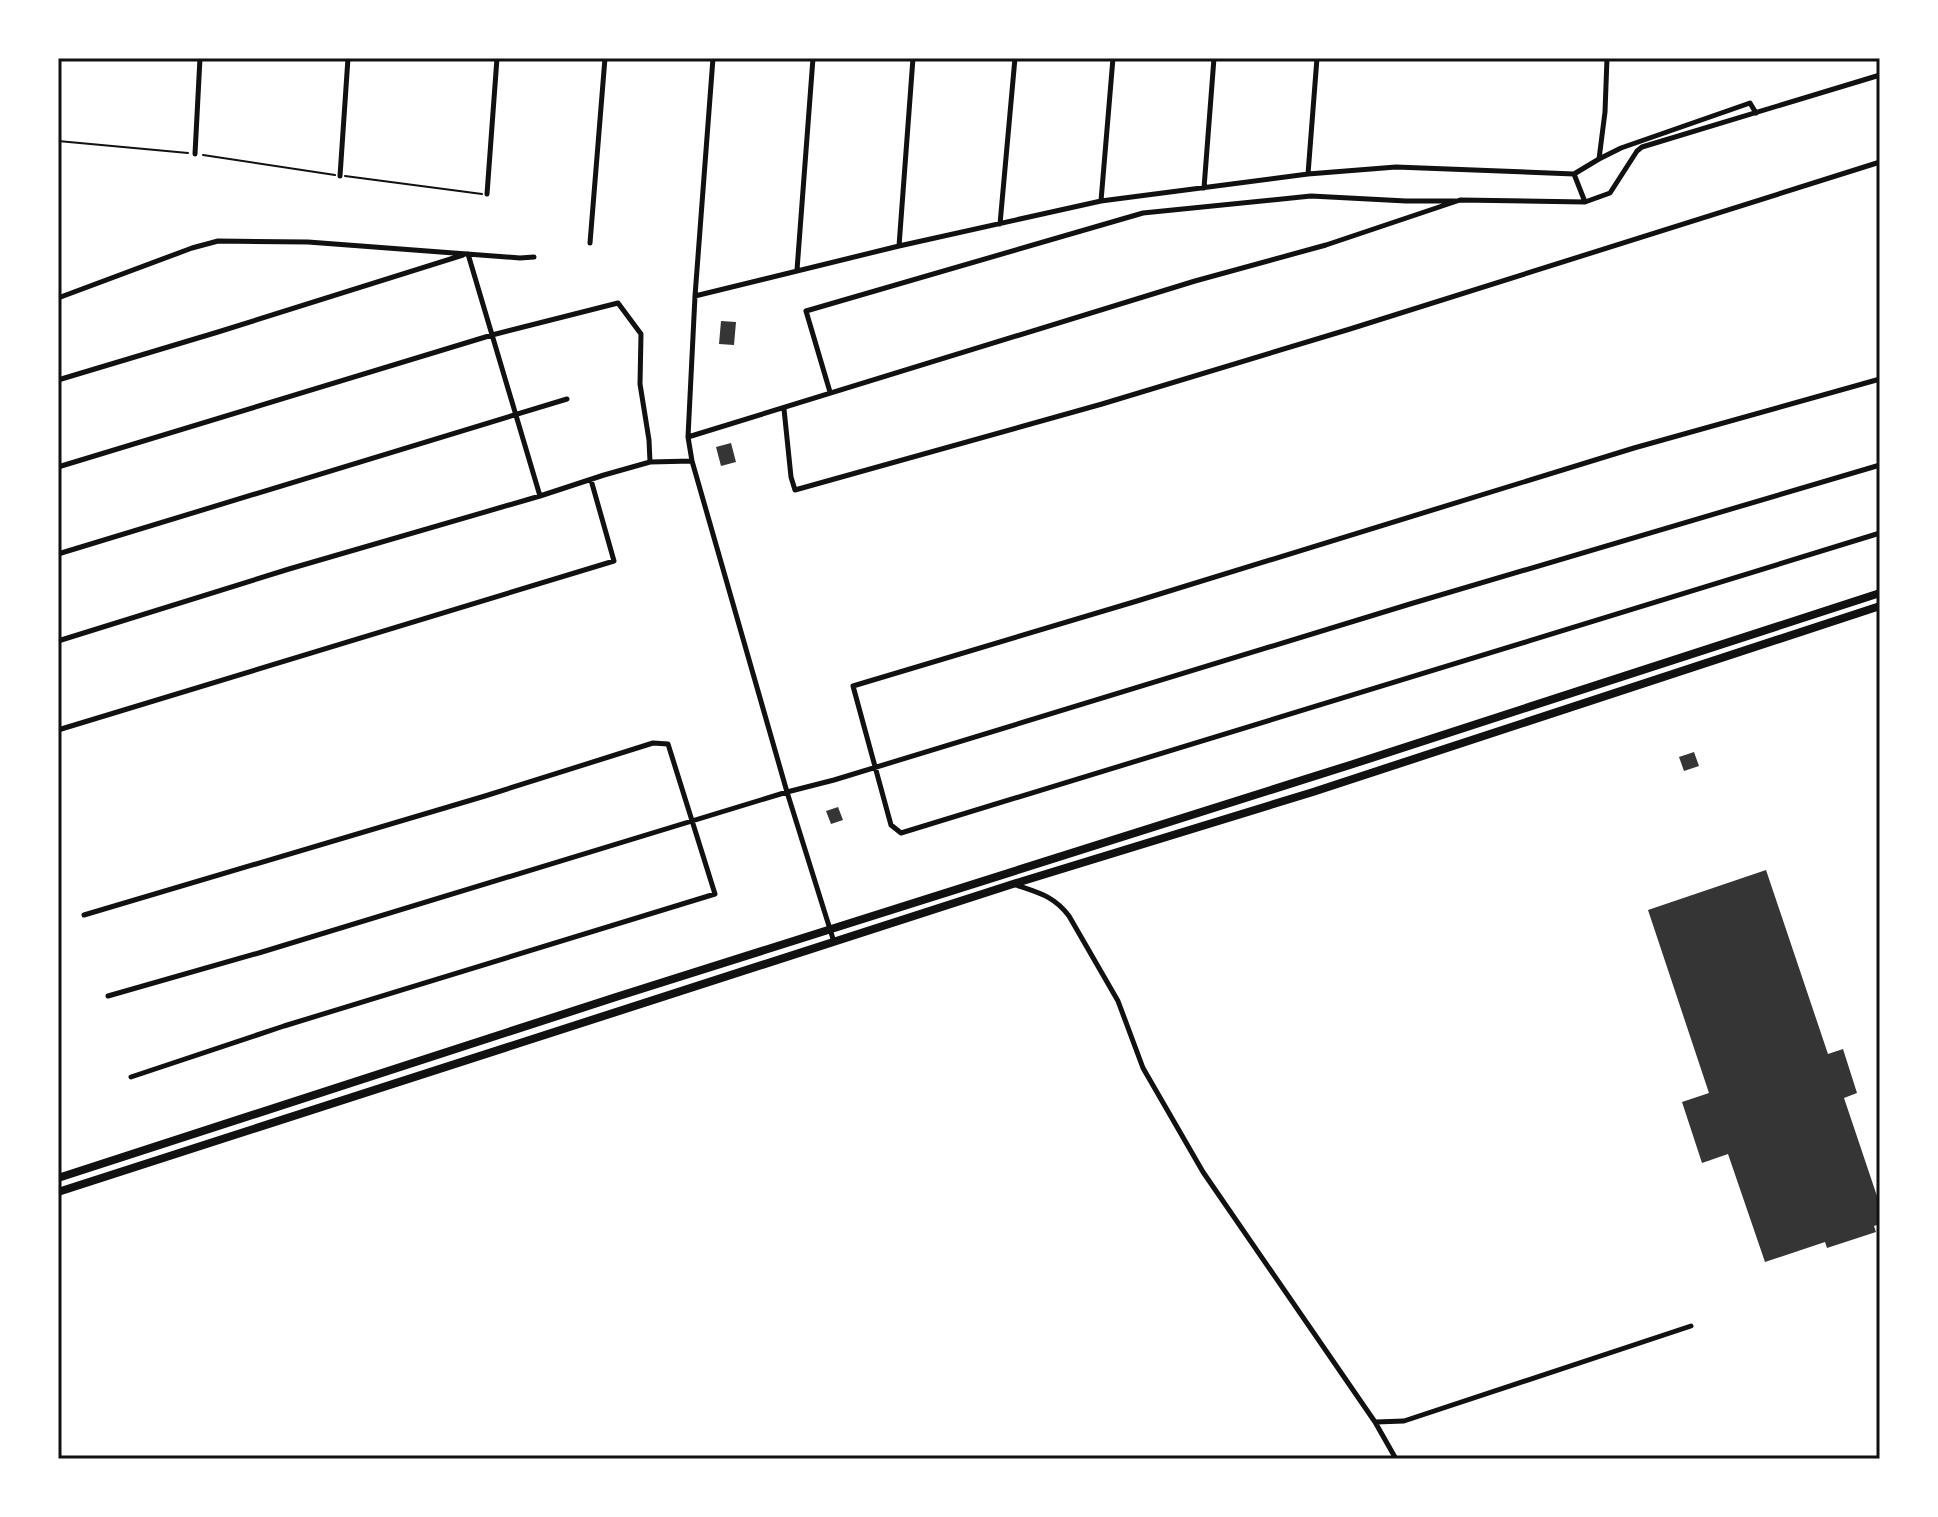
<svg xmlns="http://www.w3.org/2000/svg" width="1938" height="1517" font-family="Arial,sans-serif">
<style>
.building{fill:#353535}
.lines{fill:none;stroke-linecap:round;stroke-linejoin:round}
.path{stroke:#111;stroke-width:2}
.minor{stroke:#111;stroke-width:5}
.primary{stroke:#111;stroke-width:8}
.neatline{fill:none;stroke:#111;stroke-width:3}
</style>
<rect width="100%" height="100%" fill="#fff"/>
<path class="building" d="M721,321L736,322L734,345L719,344Z
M731,443L736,462L721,466L716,447Z
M1694,752L1699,766L1684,771L1679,757Z
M838,807L843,820L831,824L826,811Z
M1766,870L1828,1054L1843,1049L1857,1093L1844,1098L1880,1205V1224L1874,1226L1876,1232L1827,1248L1825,1242L1765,1262L1728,1154L1702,1163L1682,1102L1709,1093L1648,910Z"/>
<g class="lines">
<path class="path" d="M58,141L188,153
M203,155L335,175
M345,176L482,194"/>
<path class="minor" d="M713,58L695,296L688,437L692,461L787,792L834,942
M195,154L200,58
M1599,159L1621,148L1750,103L1756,113
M1308,174L1317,58
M1574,174L1599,159L1605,112L1607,58
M1574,174L1585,202
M340,176L348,58
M1204,188L1214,58
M487,194L497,58
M1101,201L1113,58
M1000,224L1015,58
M590,243L605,58
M899,246L913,58
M468,254L540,496
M797,270L813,58
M695,296L899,246L1101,201L1308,174L1396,167L1574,174
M58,298L192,248L218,241L308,242L520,258L534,257
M1880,379L1634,448L1137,601L853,686L891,825L901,833C1227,733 1554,634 1880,533
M58,380L218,332L463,255
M830,392L806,311L1143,213L1311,196L1406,201H1455
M784,409L791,477L795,490L1102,404L1350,329L1880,162
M688,437L1195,281L1326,245L1460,200L1585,202L1610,193L1637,151L1642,147L1880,75
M58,467L492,335L618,303L641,334L640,384L649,440L650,462
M58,554L567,399
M58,641L289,569L540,496L604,475L650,462L692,461
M58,730L614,561L591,480
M1016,885C1039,893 1054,896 1069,916L1118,1001L1143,1068L1203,1172L1375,1422L1396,1459
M84,915L485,796L653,743L668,744L715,894L284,1026L131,1077
M108,996L262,952L787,792L834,780L1410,604L1880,465
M1376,1422L1404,1421L1691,1326"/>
<path class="primary" d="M58,1178L616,997L1350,765L1880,593
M58,1192L1013,884L1313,792L1880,606"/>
</g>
<rect width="1938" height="1517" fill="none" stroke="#ffffff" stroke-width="120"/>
<rect x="60" y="60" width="1818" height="1397" class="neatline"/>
</svg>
